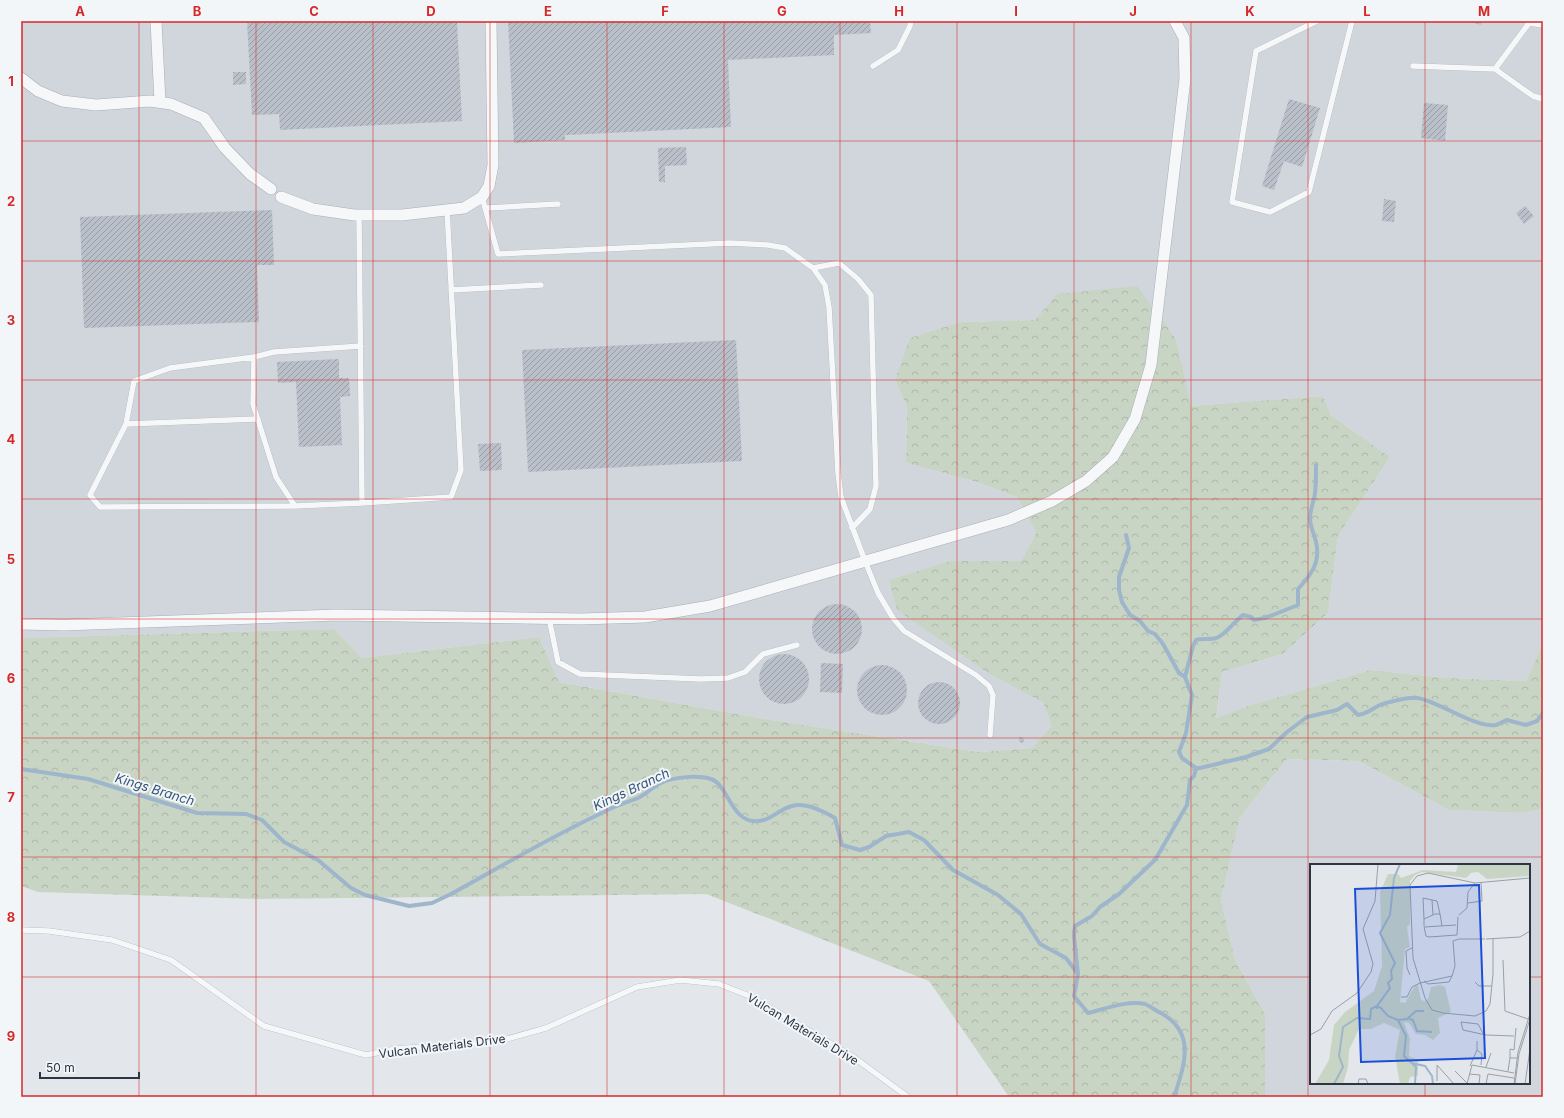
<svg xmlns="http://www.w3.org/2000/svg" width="1564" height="1118" font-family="Inter,sans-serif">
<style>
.built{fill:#d1d6dd;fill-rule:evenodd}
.forest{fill:url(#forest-crowns)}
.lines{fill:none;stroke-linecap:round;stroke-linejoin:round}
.stream{stroke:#9eb6cb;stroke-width:4}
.building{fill:url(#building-hatch)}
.lane-casing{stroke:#a8aeb6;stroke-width:6}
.street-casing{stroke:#a8aeb6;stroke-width:12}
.lane{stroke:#f6f7f9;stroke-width:5.5}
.street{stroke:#f6f7f9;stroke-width:11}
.grid{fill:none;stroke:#d62828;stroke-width:1;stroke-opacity:0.55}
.labels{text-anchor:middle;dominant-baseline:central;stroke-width:4;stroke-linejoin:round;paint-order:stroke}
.street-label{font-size:12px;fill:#2b3544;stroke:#f3f6f8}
.water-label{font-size:13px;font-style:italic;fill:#345578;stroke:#f3f6f8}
.inset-river{fill:none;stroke:#9eb6cb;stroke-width:2}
.inset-road{fill:none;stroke:#99a0a8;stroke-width:1}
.view{fill:#1d4ed8;fill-opacity:0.15;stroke:#1d4ed8;stroke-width:2}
.inset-edge{fill:none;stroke:#2b3544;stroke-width:2}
.neatline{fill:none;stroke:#d62828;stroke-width:1.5}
.grid-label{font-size:13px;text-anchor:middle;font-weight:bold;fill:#d62828}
</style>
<defs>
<pattern id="forest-crowns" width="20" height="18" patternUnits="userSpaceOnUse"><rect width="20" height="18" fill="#c9d5c4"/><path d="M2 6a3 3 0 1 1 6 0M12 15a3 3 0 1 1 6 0" fill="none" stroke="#adb7aa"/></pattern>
<pattern id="building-hatch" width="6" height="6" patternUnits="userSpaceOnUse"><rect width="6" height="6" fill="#bac0c9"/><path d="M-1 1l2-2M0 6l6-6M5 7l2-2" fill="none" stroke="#979da5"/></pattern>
</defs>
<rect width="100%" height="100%" fill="#e3e7eb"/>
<path class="built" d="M21,21H1543V643L1526,681L1448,678L1370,670L1251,705L1216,719L1222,672L1283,654L1328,613L1338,536L1390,457L1331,415L1323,396L1190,406L1176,339L1058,294L1035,320L961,322L895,380L907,407L906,463L977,482L1017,497L1036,533L1021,561H951L991,675L1043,701L1053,726L1032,748L978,752L759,718L559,682L539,637L362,658L334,629L21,638Z
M1287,759L1359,761L1449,810L1521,813L1543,809V1097H1265V1014L1235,960L1221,900L1240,817ZM1311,865H1529V1083H1311Z"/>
<path class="forest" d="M1137,286L1176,339L1191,406L1323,396L1331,415L1390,457L1338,536L1328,613L1283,654L1222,672L1216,718L1251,705L1370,670L1448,678L1526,681L1543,643V809L1521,813L1449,810L1359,761L1287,759L1240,817L1221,900L1235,960L1265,1014V1097H1009L929,981L706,894L257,899L38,892L21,886V638L334,629L362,658L539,637L559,682L759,718L978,752L1032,748L1052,726L1043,702L991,675L897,610L889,580L951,561H1021L1036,533L1017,497L977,482L906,463L907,407L895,380L910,338L961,322L1035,320L1057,294Z"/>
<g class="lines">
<path class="stream" d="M1126,535L1129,548L1119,577V590L1122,602L1130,615L1140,621L1148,631L1155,634L1163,644L1179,673L1185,677L1192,695L1186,733L1179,752L1182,758L1196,768H1200L1246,757L1269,749L1287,732L1307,717L1337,710L1347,704L1358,715C1367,714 1372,709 1380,705C1388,702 1408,697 1417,698C1436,700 1477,729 1496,725C1499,724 1504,721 1507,720L1526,725L1537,721L1543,713
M1185,677L1193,646L1196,640C1203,638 1210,640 1216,638C1223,637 1236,620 1243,615L1251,617L1254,620L1265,618L1298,605V589C1311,575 1321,562 1316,542C1314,533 1310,527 1310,518C1310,509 1314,502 1315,493C1316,484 1316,475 1316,465
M21,769L88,779L197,813L246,814L262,820L284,842L318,860L351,888L365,895L409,906L432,903L451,894C502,866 552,836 604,812C614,806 626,803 638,798C647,794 654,785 663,782C675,777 698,775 711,779C727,784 731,819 753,821C769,823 777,810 792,806C805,802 823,811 835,818L842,845L860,850L869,847L886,836L909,832L924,840L953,870L998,895L1021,914L1040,944L1066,958L1078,974
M1174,1097C1184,1066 1197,1033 1161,1013C1156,1011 1150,1006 1145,1004C1128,1000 1105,1009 1088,1013L1074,996L1078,974L1074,936L1075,926L1092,916L1100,907L1119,894L1155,860L1187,805L1190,780L1194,776L1196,768"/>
</g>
<path class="building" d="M247,21H457L462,121L280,130L279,114L252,115Z
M508,21H870L871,33L834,35V55L728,60L731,127L568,135H565V140L514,143Z
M1467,21H1482L1481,25Z
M233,72H246V84L233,85Z
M1289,99L1320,108L1302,167L1284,161L1274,190L1262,186Z
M1424,103L1448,105L1445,141L1421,138Z
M686,147L687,165L665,166V182H659L658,148Z
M1384,199L1396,201L1394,222L1382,221Z
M1525,206L1534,216L1524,224L1516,213Z
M272,210L274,265H257L259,322L84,328L80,217Z
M736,340L742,461L528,472L522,350Z
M339,359V378H349L350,396L340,397L342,445L299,447L296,382L278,383L277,362Z
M501,443L502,470L480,471L478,444Z
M812 629a25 25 0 1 1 50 0a25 25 0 1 1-50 0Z
M759 679a25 25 0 1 1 50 0a25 25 0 1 1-50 0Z
M821,663L843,664L842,693L820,692Z
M857 690a25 25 0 1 1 50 0a25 25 0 1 1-50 0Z
M918 703a21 21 0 1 1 42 0a21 21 0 1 1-42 0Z
M1020,737L1024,738L1023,743L1019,742Z"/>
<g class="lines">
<defs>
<path id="lane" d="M1317,21L1256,51L1232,202L1270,212L1309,192L1352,21
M873,66L898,50L910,26L911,21
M1413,66L1495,69L1529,23L1543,25
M1495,69L1533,96L1543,99
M482,197L498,254L730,243L768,245L785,248L813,268L825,285L829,307L838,473L841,497L865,561L878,593L893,618L904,631L976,675L989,686L993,695L990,735
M487,208L558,204
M359,215L362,503L451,497L461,470L447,210
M813,268L839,263L858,279L871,295L876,486L870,509L852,528
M451,290L541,285
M361,346L274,352L254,357L253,404L276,477L295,506L362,503
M254,357L170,368L134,381L126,424L258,419
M126,424L90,495L100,507L295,506
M549,618L558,662L580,674L701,679L728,678L745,672L763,654L797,645
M21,930L49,931L112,940L171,960L264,1026L366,1055L395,1049L500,1041L546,1028L637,987L680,980L719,984L752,997L852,1056L908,1097"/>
<path id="street" d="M156,21L160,102
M21,78L38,91L62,101L96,105L150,101L171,104L204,118L225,148L250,174L271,189
M281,197L313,209L354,215H402L464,208L482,197L489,186L493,165L491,21
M21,624L64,625L337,615L580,619L645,617L710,606L1008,520L1052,501L1086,481L1113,457L1135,419L1151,365L1185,79L1184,38L1175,21"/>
</defs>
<use href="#lane" class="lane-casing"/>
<use href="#street" class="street-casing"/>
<use href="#lane" class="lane"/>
<use href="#street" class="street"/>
</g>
<path class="grid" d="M139,21V1097M256,21V1097M373,21V1097M490,21V1097M607,21V1097M724,21V1097M840,21V1097M957,21V1097M1074,21V1097M1191,21V1097M1308,21V1097M1425,21V865M21,141H1543M21,261H1543M21,380H1543M21,499H1543M21,619H1543M21,738H1543M21,857H1543M21,977H1311M1529,977H1543M1425,1083V1097"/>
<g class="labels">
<g class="street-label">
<text transform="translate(803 1029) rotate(31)">Vulcan Materials Drive</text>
<text transform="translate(442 1046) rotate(-7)">Vulcan Materials Drive</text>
</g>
<g class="water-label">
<text transform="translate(155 789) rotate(17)">Kings Branch</text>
<text transform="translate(631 789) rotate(-25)">Kings Branch</text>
</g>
</g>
<g transform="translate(1310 864)">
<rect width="220" height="220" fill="#e3e7eb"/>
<path d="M148,0H220V12L177,15L168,8L161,9L156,14L112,8L105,11L100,17V60L97,63L100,83L95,85L90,138L95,139L105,122L108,121L111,136L114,137L118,135L121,123L130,121L135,123L141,148L128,154L130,169L123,176L115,171L106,170L99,159L94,158L100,175L99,192L108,196V212L100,213L98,220H90L85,192L90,166L74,159L61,165H49L39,186L38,203L33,220H5L19,196L24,161L35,148L64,127L72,102L70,28L78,10H88L91,14L113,6L146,8Z" fill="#c9d5c4"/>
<path class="inset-river" d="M66,144L70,143L78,152L88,156L97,155L106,147H114M99,155L103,156L107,167L122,168M88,156L96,172L94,192L106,203L105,220M101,199L115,202L122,212L123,220M24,220L33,203L29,192L33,163L47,154L60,155L61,145L67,142L80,124L78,119L82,115L81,107L85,99L70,69L80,51L84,14L90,0"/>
<path class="inset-road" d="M165,19L118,9L107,12L100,21L103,94L115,134L122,146L133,149L165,152L176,147L180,140L183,110V75M158,39L172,37L171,18M123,51L122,36L127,37L130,50M149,51L157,44L158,28L165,19L220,14M114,55L113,34L122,36M146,61L114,63L116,72L119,73L147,71M114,62V55L125,50H130L132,62M147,71L148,53M149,75H175M176,75L210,73L220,67M193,96L195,147L218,155M100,111L97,104L96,87L102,84M114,117L118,120L139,118L142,112M165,118L169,122H182M91,133H97L102,123L110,119L142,112L145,102L143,77L149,75M0,171L11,165L22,147L47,129L61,108L63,100L53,65L65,37L68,0M174,171L168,160L151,158L153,166L176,171L204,172M167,177V186L172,190L171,201M204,186L206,164M200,194V185L204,186M127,201L144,220M127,201V217M160,202L167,186M176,203L181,189M145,207L157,219M198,207L200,194H207M159,210L170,211L169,220M48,220L49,215H56L58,220M157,220L162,201L204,209M176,220L178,210L204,214M204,220L208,188L220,150M205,220L209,190L220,155M215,220L220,185"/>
<path class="view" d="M169,21L175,194L51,198L45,25Z"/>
<rect width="220" height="220" class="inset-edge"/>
</g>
<rect width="1564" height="1118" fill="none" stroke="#f3f6f8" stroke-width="44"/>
<path d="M40 1072v6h99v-6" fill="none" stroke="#2b3544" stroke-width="2"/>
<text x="46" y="1072" font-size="12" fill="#2b3544" stroke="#f3f6f8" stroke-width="3" paint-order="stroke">50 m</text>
<rect x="22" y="22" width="1520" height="1074" class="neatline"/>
<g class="grid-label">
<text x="80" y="16">A</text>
<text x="197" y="16">B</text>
<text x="314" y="16">C</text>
<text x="431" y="16">D</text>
<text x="548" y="16">E</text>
<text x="665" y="16">F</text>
<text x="782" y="16">G</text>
<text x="899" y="16">H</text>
<text x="1016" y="16">I</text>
<text x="1133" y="16">J</text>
<text x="1250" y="16">K</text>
<text x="1367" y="16">L</text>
<text x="1484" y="16">M</text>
<text x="11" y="86">1</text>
<text x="11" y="206">2</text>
<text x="11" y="325">3</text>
<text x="11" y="444">4</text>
<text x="11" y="564">5</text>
<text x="11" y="683">6</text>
<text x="11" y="802">7</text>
<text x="11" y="922">8</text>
<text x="11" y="1041">9</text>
</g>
</svg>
